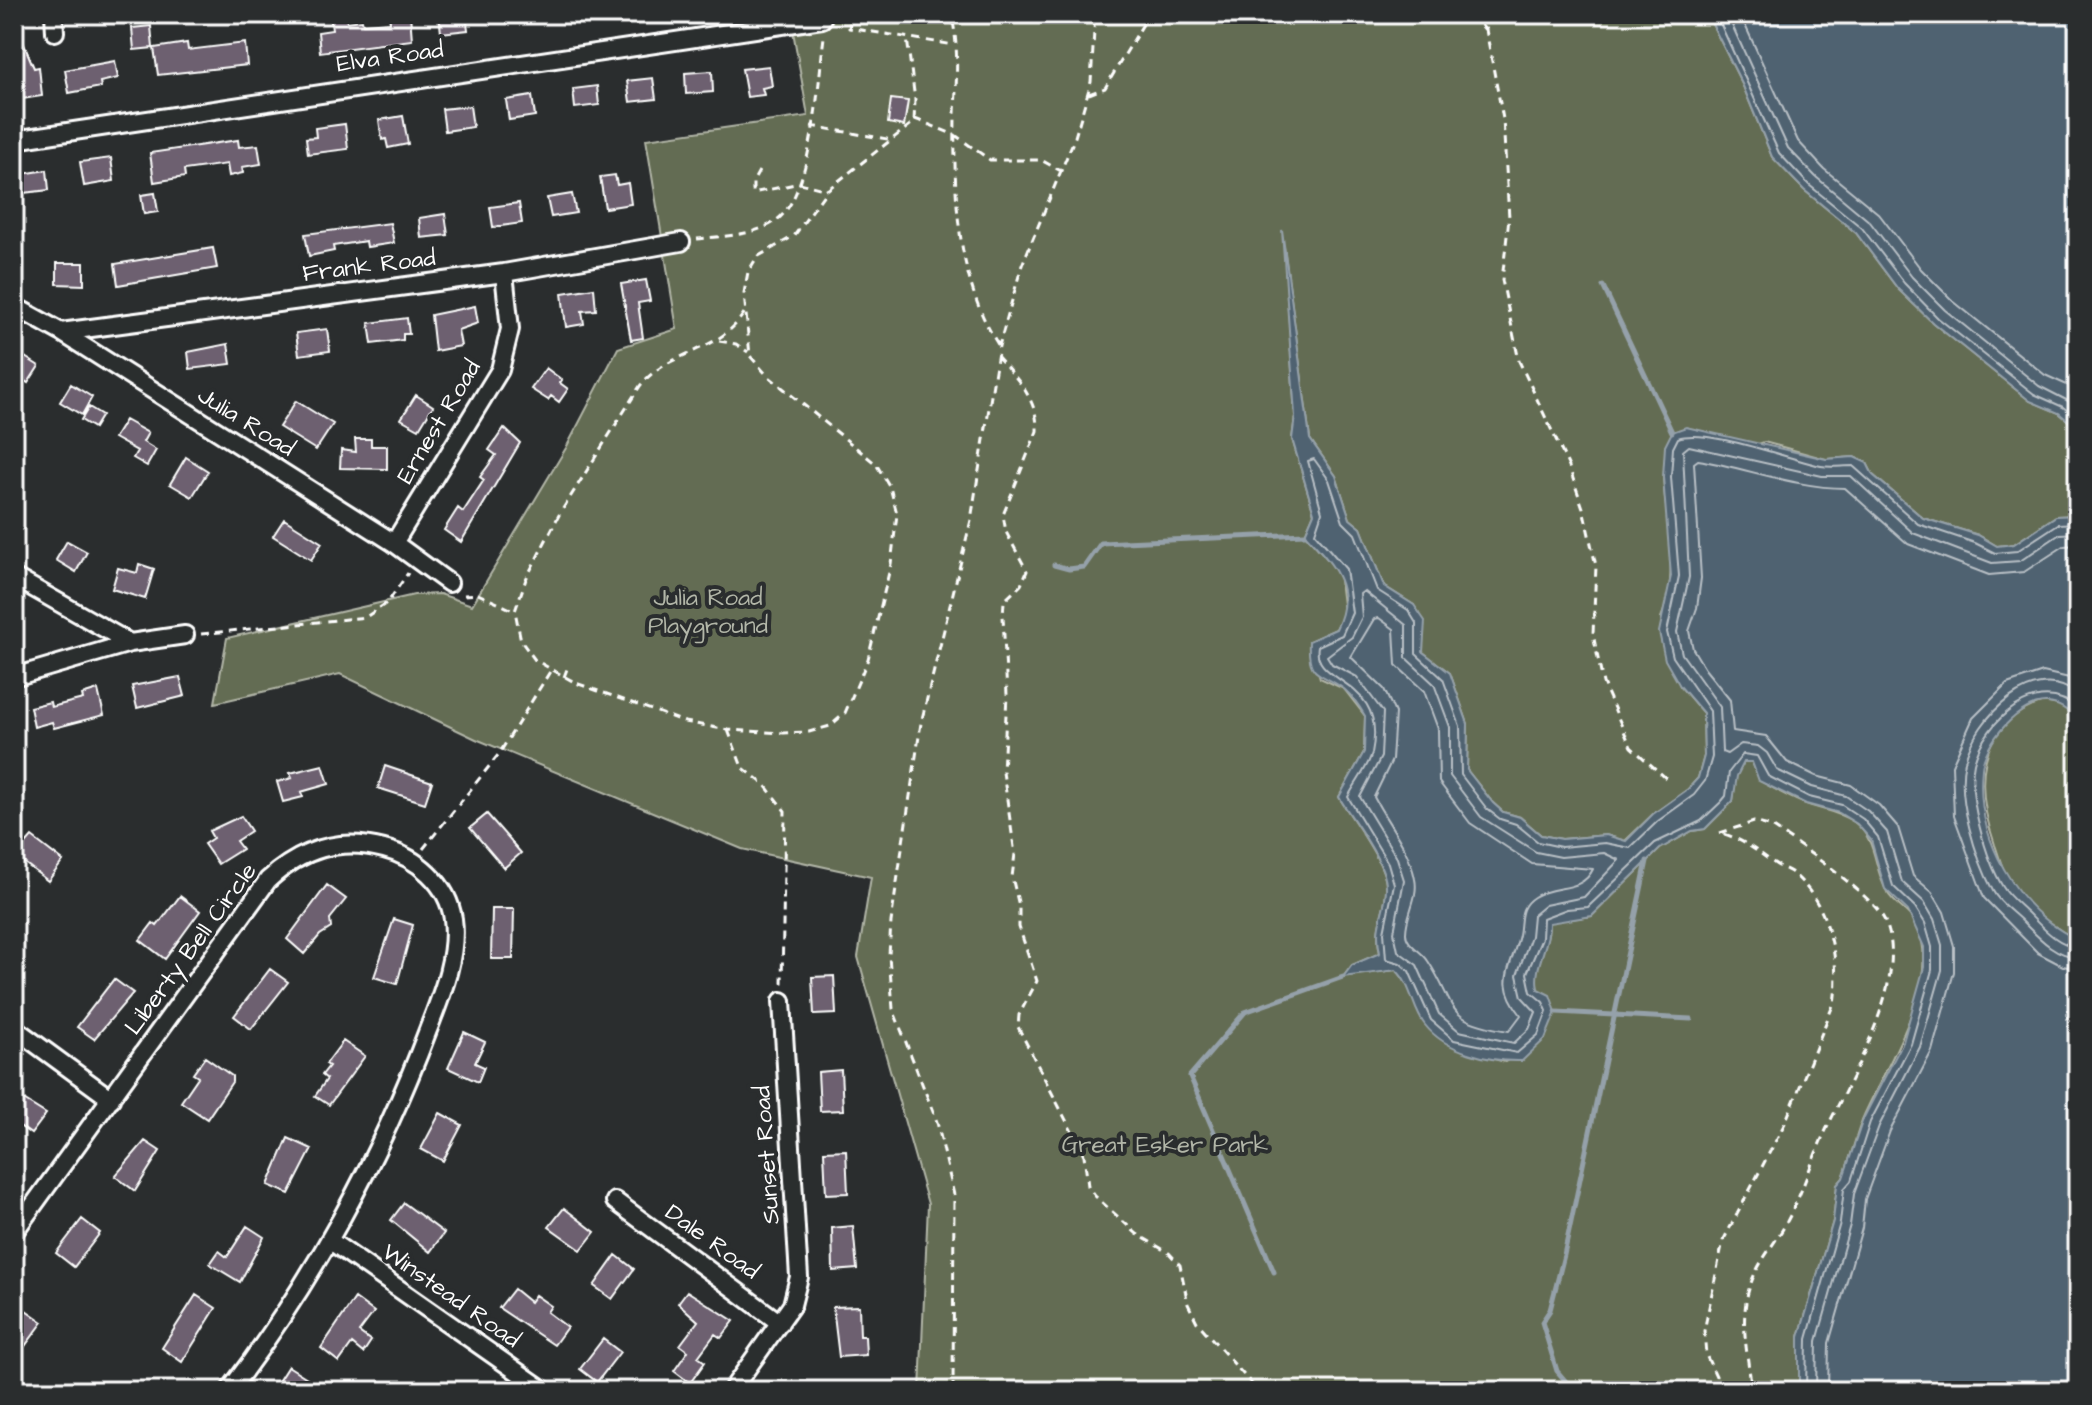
<svg xmlns="http://www.w3.org/2000/svg" width="2092" height="1405" font-family="'Architects Daughter',sans-serif">
<style>
.green{fill:#646c52;stroke:#b2b6a8;stroke-width:2}
.water{fill:#4f6271;stroke:#95a1aa;stroke-width:2}
.lines{fill:none;stroke-linecap:round;stroke-linejoin:round}
.shore{stroke:#b9c0c6;stroke-width:2}
.stream{stroke:#95a1aa;stroke-width:5}
.building{fill:#6d606f;stroke:#fff;stroke-width:2}
.minor-casing{stroke:#fff;stroke-width:22}
.path{stroke:#fff;stroke-width:3;stroke-dasharray:8 6;stroke-linecap:butt}
.minor{stroke:#2a2d2e;stroke-width:16}
.labels{text-anchor:middle;dominant-baseline:central;stroke-width:8;stroke-linejoin:round;paint-order:stroke}
.street-label{font-size:24px;fill:#fff;stroke:#2a2d2e}
.park-label{font-size:24px;fill:#b2b6a8;stroke:#2a2d2e}
</style>
<rect width="100%" height="100%" fill="#2a2d2e"/>
<filter id="ink" filterUnits="userSpaceOnUse"><feTurbulence type="fractalNoise" baseFrequency=".0125" numOctaves="2"/><feDisplacementMap in="SourceGraphic" scale="16" xChannelSelector="R" yChannelSelector="G"/><feConvolveMatrix kernelMatrix="1 2 1 2 8 2 1 2 1" color-interpolation-filters="sRGB"/></filter>
<g filter="url(#ink)">
<path class="green" d="M790,14H1707L1743,86L1772,157L1804,190L1856,233L1898,289L1933,323L2030,401L2059,413L2078,429V515L2056,516L2014,544L1997,546L1978,535L1923,518L1873,475L1867,463L1854,457L1826,459L1764,442L1663,477C1666,521 1680,576 1661,618L1680,686L1703,713L1704,756L1698,778L1688,789L1653,814L1625,841L1606,835L1562,839L1541,835L1520,817L1503,812L1493,803L1467,770L1468,724L1450,673L1423,652L1414,605L1384,586L1361,528L1350,519L1336,476L1310,439L1284,247L1295,416L1292,439L1314,513L1305,534L1339,572L1344,613L1336,629L1309,641L1320,678L1344,689L1365,716L1364,752L1339,797C1351,818 1386,863 1386,886C1387,912 1373,924 1380,953L1352,965L1344,976L1396,970C1408,981 1413,999 1420,1014C1435,1048 1473,1053 1505,1062L1545,1039C1552,1019 1536,998 1536,977C1535,959 1550,943 1549,922L1592,916L1660,849L1692,831L1705,829L1733,801L1736,776L1744,762H1752L1760,781C1774,789 1788,797 1803,803C1821,810 1838,811 1854,822C1878,840 1873,868 1887,892C1895,906 1911,911 1918,928C1942,985 1883,1069 1862,1120C1855,1139 1850,1159 1843,1178L1837,1185L1833,1221L1799,1337V1391H920L928,1204L858,957L871,877L742,849L476,739L340,674L215,703L227,638L414,595L440,594L472,605L566,448L618,348L677,329L646,139L808,116Z
M2044,702L2063,706L2078,720V940C2053,928 2029,908 2012,885C2003,875 2000,858 1995,845C1975,788 1974,723 2044,702Z"/>
<path class="water" d="M1707,14H2078V429L2059,413L2030,401L1933,323L1898,289L1856,233L1804,190L1772,157L1743,86Z
M1282,230L1310,439L1336,476L1350,519L1361,528L1384,586L1414,605L1425,621L1423,652L1450,673L1468,724L1467,770L1493,803L1503,812L1520,817L1541,835L1562,839L1606,835L1626,841L1653,814L1688,789L1698,778L1704,756L1703,713L1680,686L1665,660L1659,632L1671,576L1663,477L1665,446L1672,432L1686,427L1826,459L1854,457L1867,463L1873,475L1923,518L1978,535L1997,546L2014,544L2056,516L2078,515V720C2068,711 2061,704 2047,703C2020,701 1984,743 1982,769C1975,838 2016,910 2078,940V1391H1799V1337L1833,1221L1837,1185L1843,1178L1863,1119L1903,1042L1924,967V947L1908,911L1885,889L1871,840L1857,824L1839,813L1806,804L1759,781L1752,762H1744L1737,776L1733,801L1705,829L1692,831L1660,849L1592,916L1549,923C1550,947 1533,965 1538,989L1550,995L1556,1012L1545,1039L1522,1061C1490,1062 1446,1052 1425,1025C1412,1009 1412,985 1396,970L1343,977L1352,965L1380,953C1373,921 1387,912 1386,886C1386,862 1351,818 1339,797L1364,752L1365,716C1360,707 1352,696 1344,689C1320,671 1307,679 1309,641L1336,629C1357,587 1332,564 1305,534L1314,513L1292,439L1295,416Z"/>
<g class="lines">
<path class="shore" d="M1716,14L1779,153L1809,185L1862,228L1904,283L1938,318L2034,394L2063,407L2078,419
M1727,14L1788,148L1816,177L1870,222L1912,277L1945,310L2039,386L2078,406
M1740,14L1798,141L1824,169L1879,214L1921,269L1953,301L2045,375L2078,390
M1364,591L1406,625V658L1434,684L1450,727V776L1481,817L1536,852L1561,857L1604,853L1619,860L1584,897L1545,905L1533,915L1531,936L1517,975L1522,997L1536,1012L1529,1029L1514,1043L1459,1031L1439,1014L1417,965L1398,951L1394,932L1404,880L1397,858L1360,797L1381,757L1383,712L1357,677L1332,664L1327,656L1352,637L1362,617L1360,594Z
M1379,618L1394,629L1396,665L1424,691L1438,729L1439,782L1470,823L1532,864L1593,869C1582,893 1555,884 1534,897C1518,907 1522,920 1519,935C1511,970 1494,981 1521,1015L1509,1031C1441,1020 1459,1008 1428,961C1422,951 1406,945 1406,933C1406,914 1419,897 1415,879C1409,848 1388,824 1374,797L1392,760L1395,713L1384,689L1351,657L1374,619Z
M2078,680L2043,672L2007,684L1973,718L1952,765L1954,816L1984,898L2038,953L2063,966L2078,969
M2078,695C2034,658 1975,719 1965,761C1956,797 1976,859 1993,891C1999,903 2013,912 2023,922C2038,937 2055,956 2078,957
M2078,709C2038,673 1985,720 1974,763C1967,794 1986,860 2003,887C2009,897 2020,905 2028,913C2042,927 2057,945 2078,947
M1806,1391L1807,1339L1840,1223L1844,1189L1851,1181L1870,1122L1911,1044L1932,970V947L1925,923L1915,907L1893,886L1878,837L1863,819L1842,805L1809,797L1768,776L1757,756L1743,754L1729,772L1726,796L1721,802L1701,821L1655,843L1588,907L1567,909L1543,918L1542,938L1527,973L1531,992L1543,1002L1547,1011L1538,1035L1517,1053L1454,1040L1431,1020L1409,971L1400,963L1386,959L1384,932L1394,884L1388,863L1348,797C1355,783 1368,768 1372,753C1388,676 1311,686 1318,646L1342,635L1352,613L1346,569L1315,533L1322,512L1308,461L1314,459L1329,480L1343,522L1355,534L1377,590L1408,610L1416,623V654L1443,679L1460,726L1461,775L1487,809L1500,819L1516,824L1538,842L1561,847L1605,843L1630,848L1658,821L1694,795L1705,781L1712,757L1710,711L1673,657L1667,632L1679,576L1671,477L1673,448L1678,438C1707,428 1789,459 1821,466C1831,468 1842,466 1853,466L1918,524L1975,543L1995,553L2017,551L2058,524L2078,523
M1816,1391L1817,1341L1850,1225L1854,1194L1879,1126L1920,1047L1942,970V945L1934,919L1924,902L1902,882L1887,832L1868,811L1846,796L1812,787L1777,770L1767,753L1758,746L1741,744L1727,754L1722,752L1720,707L1682,654L1677,632L1689,577L1683,451L1689,446L1822,476H1851L1913,533L1992,563L2020,561L2060,534L2078,533
M1828,1391L1829,1343L1862,1228L1865,1199L1890,1131L1932,1051L1954,972V946L1944,912L1932,892L1913,876L1898,827L1879,805L1851,785L1816,776L1787,762L1766,736L1733,731L1730,700L1705,669L1693,649L1689,631L1697,608L1701,578L1694,463L1698,460C1747,468 1796,488 1845,488L1908,544L1989,575L2024,572L2064,546L2078,545"/>
<path class="stream" d="M1603,286L1672,432
M1054,565L1069,569L1084,567L1101,543L1305,534
M1556,1012L1691,1019
M1274,1272L1190,1076L1245,1012L1343,977
M1574,1391L1557,1371L1542,1322L1550,1310L1564,1255L1647,861"/>
</g>
<path class="building" d="M330,14H346L347,22L362,20L363,24L390,22L389,14H410L412,40L320,52L318,32L332,30Z
M439,14H466L468,30L441,33Z
M14,21L34,68L39,67L42,96L15,100L14,78L22,77L14,57Z
M151,26L153,48L134,50L132,28Z
M187,43L188,50L245,43L247,65L158,75L154,48Z
M115,61L118,78L100,82L101,87L69,93L65,70Z
M769,66L772,86L762,88L764,95L747,97L742,69Z
M712,71L713,92L686,94L685,73Z
M653,78L656,99L630,102L627,81Z
M597,86L599,105L575,108L573,89Z
M532,96L535,116L509,120L506,100Z
M891,99L908,101L904,126L888,123Z
M470,106L473,127L445,131L442,109Z
M403,116L408,144L388,148L386,139L382,140L379,120Z
M345,124L348,149L308,154L306,138L316,137L315,128Z
M238,140L239,147L258,145L261,164L242,167L243,173L229,176L227,164L184,170L185,177L154,182L150,153Z
M111,158L114,181L84,186L80,162Z
M47,170L49,190L24,193L22,174Z
M615,175L617,185L628,183L631,204L605,208L600,177Z
M155,193L158,212L144,214L141,195Z
M572,194L576,213L551,217L547,198Z
M519,203L522,223L493,227L490,207Z
M445,214L448,235L421,238L419,218Z
M390,223L394,243L367,247L366,241L333,246L334,251L309,256L305,234Z
M213,248L217,268L118,285L115,264Z
M57,263H84V285L57,284Z
M646,280L650,301L638,303L643,338L631,340L621,284Z
M594,288L596,310L582,311L584,324L566,327L562,293Z
M475,306L478,323L458,330L461,346L435,351L431,315Z
M407,318L409,334H403V340L372,344L369,323Z
M327,329L330,351L299,355L296,333Z
M228,344L231,364L190,369L188,352Z
M14,350L39,366L28,383L14,374Z
M546,368L562,380L560,383L568,389L559,402L551,396L548,400L531,389Z
M71,384L92,397L82,415L60,402Z
M416,395L433,406L419,429L401,419Z
M296,401L333,424L316,450L279,427Z
M89,407L102,415L94,428L81,420Z
M125,420L148,433L143,442L156,450L147,466L133,458L137,451L114,438Z
M504,428L520,443L461,542L444,530L458,508L463,512L484,480L480,477L496,455L489,450Z
M355,439H371V446H387V469L340,468L341,450L356,452Z
M186,457L208,471L192,497L170,484Z
M284,519L322,543L311,560L273,536Z
M67,541L87,552L76,572L56,560Z
M139,564L154,569L145,599L112,589L118,568L137,573Z
M180,677L185,696L137,708L132,686Z
M98,690L104,715L54,728L52,722L34,727L30,707L50,702L51,707L83,699L82,695Z
M323,765L329,784L301,792L303,797L283,802L277,782L292,778L290,773Z
M385,766L432,782L425,803L378,788Z
M487,814L521,853L504,868L470,828Z
M241,816L251,831L236,841L242,849L218,864L204,844L213,838L209,831Z
M14,837L26,844L32,837L63,861L48,881L14,855Z
M327,885L346,899L330,919L331,928L320,935L304,954L287,939Z
M180,896L200,911L165,959L140,940L153,923L157,926Z
M492,909H514L513,959H491Z
M394,919L413,925L397,984L374,977Z
M270,969L288,982L251,1029L234,1016Z
M834,976L836,1014L814,1015L812,977Z
M114,979L133,993L94,1039L77,1027Z
M464,1032L485,1042L475,1063L484,1067L478,1082L448,1068Z
M343,1041L365,1056L329,1105L315,1096L327,1079L322,1075L329,1066L326,1064Z
M205,1057L232,1076V1082L207,1119L181,1102L198,1077L193,1074Z
M841,1070L843,1110L820,1111L818,1072Z
M14,1094L46,1114L31,1134L14,1122Z
M440,1113L462,1125L443,1161L421,1149Z
M288,1138L312,1149L289,1194L268,1185Z
M145,1141L160,1151L135,1191L115,1176Z
M846,1150L848,1193L826,1194L824,1151Z
M404,1203L444,1233L430,1252L391,1220Z
M564,1208L595,1232L581,1250L549,1227Z
M82,1219L100,1233L74,1267L56,1253Z
M247,1226L264,1237L240,1282L210,1264L219,1251L227,1257Z
M853,1226L857,1269L833,1271L832,1228Z
M616,1255L634,1269L612,1299L594,1286Z
M514,1289L530,1302L535,1295L551,1306L547,1312L567,1327L554,1345L499,1308Z
M687,1291L734,1321L721,1338L715,1334L698,1357L705,1362L690,1383L674,1371L688,1351L680,1345L698,1321L678,1303Z
M196,1295L216,1308L182,1362L162,1348Z
M355,1298L374,1312L359,1332L371,1341L363,1353L352,1344L339,1362L321,1348Z
M859,1306L860,1336H865L866,1355L839,1357L833,1307Z
M23,1308L43,1322L25,1346L14,1338V1321Z
M603,1339L620,1352L597,1382L580,1369Z
M288,1366L307,1378L299,1391H272Z"/>
<g class="lines">
<defs>
<path id="minor" d="M54,14L55,32
M14,140L822,19
M14,306L61,332L394,543L449,583
M61,332L504,273L681,242
M394,543L500,370L510,329L504,273
M14,577L130,643
M14,677L130,643L185,635
M14,1028L111,1099
M615,1201L780,1323
M14,1232L268,880C302,849 339,837 384,849C417,857 448,884 453,919C458,956 441,996 428,1030C380,1158 312,1283 229,1391
M329,1240L545,1391
M731,1391L792,1305L799,1277L782,1001"/>
</defs>
<use href="#minor" class="minor-casing"/>
<path class="path" d="M1472,14L1486,31
M1483,14L1503,119L1509,218L1502,280L1519,361L1569,467L1583,508L1596,566L1593,634L1603,683L1631,747L1668,780
M953,22C959,52 956,84 955,114C954,192 955,278 999,346
M850,23L849,28L954,45
M1089,94L1105,88L1149,14
M915,119L955,135L990,160H1041L1061,171
M811,126L893,140
M759,171L753,182V193L800,183L827,190
M697,239C721,236 753,236 774,222C813,198 818,81 824,37
M744,313C719,354 668,350 640,386L559,515L526,579L515,611L521,641L535,660L576,683L685,722L728,730L784,733L809,732L830,726L845,713L868,659L891,564L897,514L890,487L876,464L767,375L750,356L744,293L748,272L757,257L794,236L827,190L914,122L915,100L907,38
M719,341L736,344L748,352
M997,356C1017,379 1038,399 1037,431L1003,515L1006,532L1027,571L1021,585L1004,601L1003,616L1007,695L1003,772L1015,854L1012,877L1019,906V927L1037,981L1019,1015L1018,1027L1084,1155L1088,1186L1095,1196L1137,1234L1169,1253L1180,1265L1188,1304L1197,1322L1258,1391
M464,595L478,594L515,611
M201,634L366,617L388,602L408,573
M564,677L567,669
M728,730L742,767L765,785L785,811L782,984
M1720,833L1754,822L1772,827C1799,845 1871,894 1884,919C1913,976 1850,1078 1826,1130C1811,1161 1802,1195 1785,1225C1774,1245 1759,1261 1751,1283C1738,1318 1748,1355 1752,1391
M423,849L499,754L551,670
M953,1391L954,1195L937,1122L893,1009L889,955L891,922L921,723L971,520L999,346L1022,265L1075,137L1091,82L1095,14
M1715,1391L1716,1376L1706,1355L1704,1331L1723,1241L1785,1123L1834,1003C1841,958 1828,901 1791,872C1786,869 1779,867 1774,863C1755,850 1744,840 1721,833"/>
<use href="#minor" class="minor"/>
</g>
</g>
<g class="labels">
<g class="street-label">
<text transform="translate(390 57) rotate(-8)">Elva Road</text>
<text transform="translate(369 266) rotate(-7)">Frank Road</text>
<text transform="translate(246 422) rotate(32)">Julia Road</text>
<text transform="translate(439 422) rotate(-59)">Ernest Road</text>
<text transform="translate(191 949) rotate(-54)">Liberty Bell Circle</text>
<text transform="translate(767 1155) rotate(-94)">Sunset Road</text>
<text transform="translate(712 1242) rotate(36)">Dale Road</text>
<text transform="translate(451 1296) rotate(35)">Winstead Road</text>
</g>
<g class="park-label">
<text x="708" y="598">Julia Road<tspan x="708" dy="28">Playground</tspan></text>
<text x="1165" y="1145">Great Esker Park</text>
</g>
</g>
<rect width="2092" height="1405" fill="none" stroke="#2a2d2e" stroke-width="48"/>
<rect x="24" y="24" width="2044" height="1357" fill="none" stroke="#fff" stroke-width="3" filter="url(#ink)"/>
</svg>
